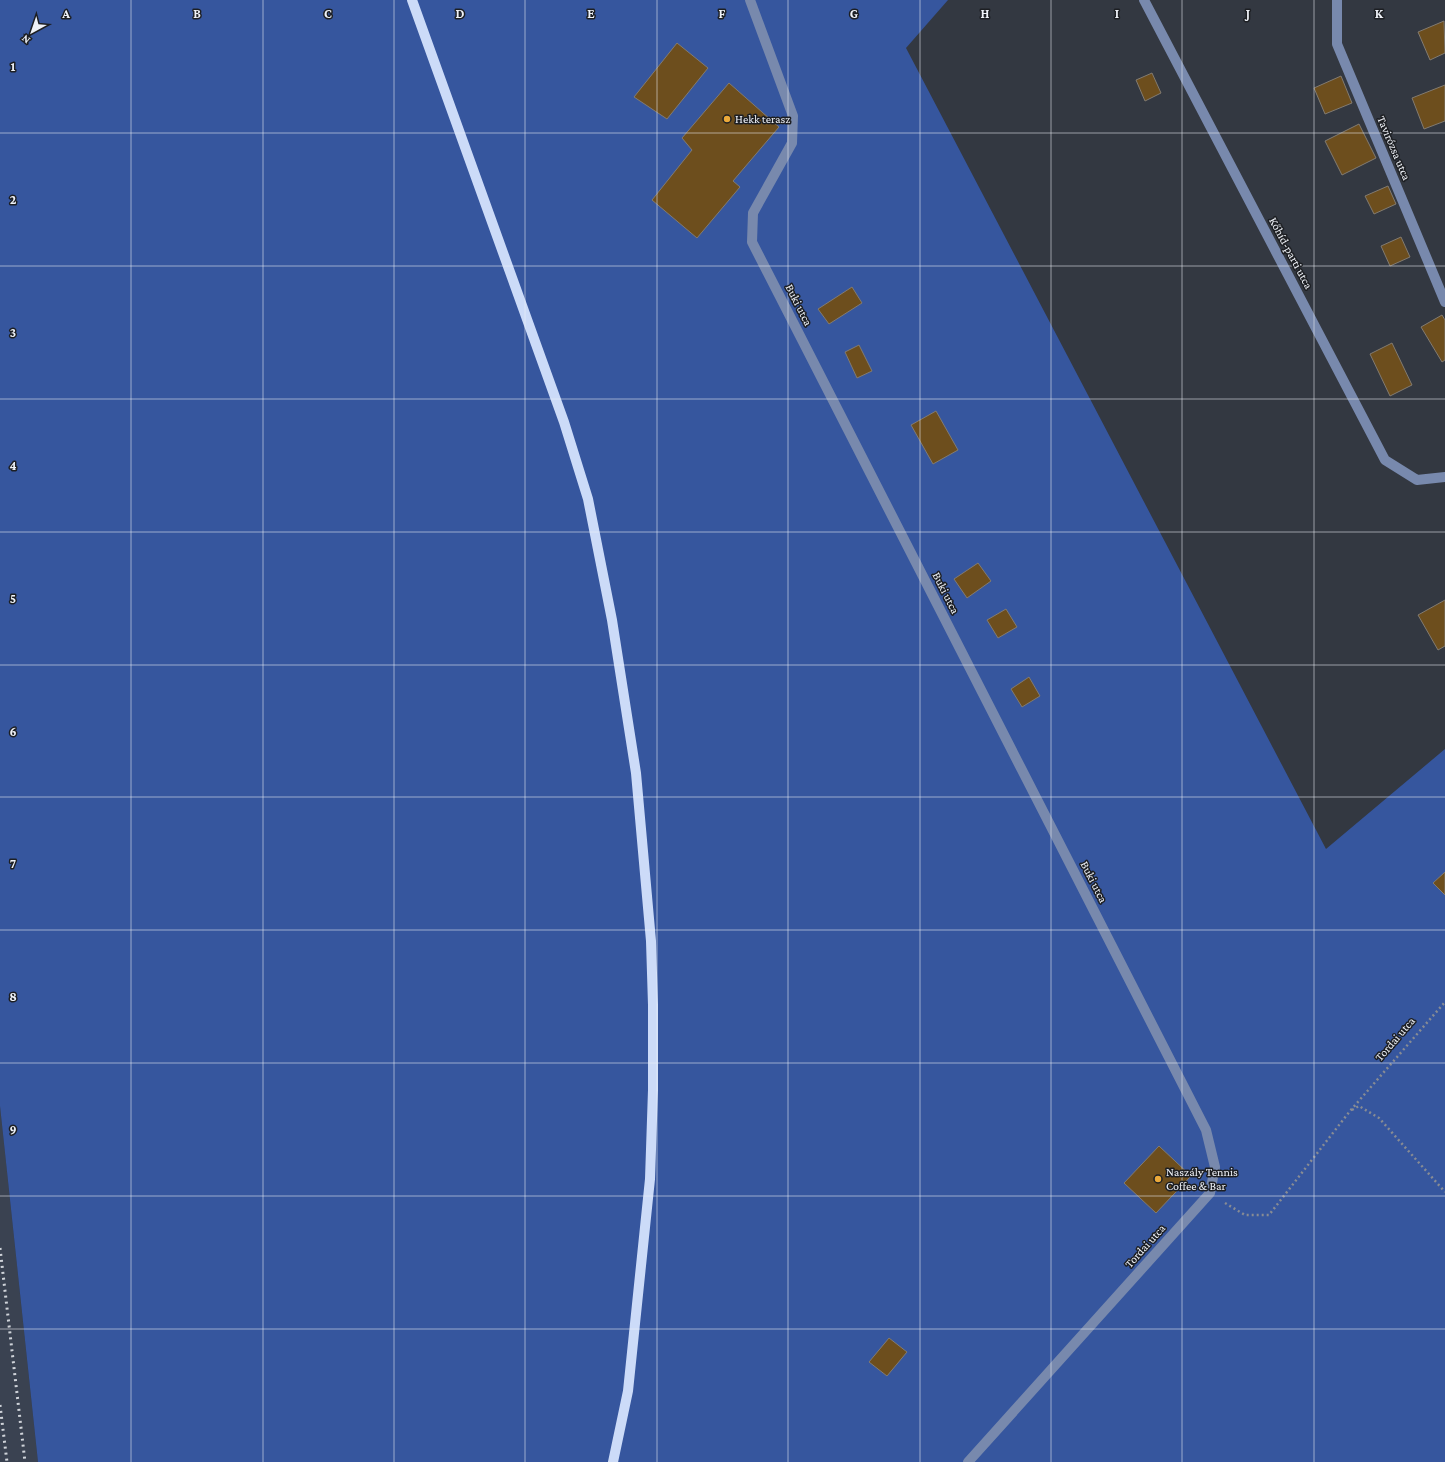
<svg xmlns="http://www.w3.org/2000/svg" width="1445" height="1462" font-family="'Crimson Pro',serif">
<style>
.built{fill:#3a4251}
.green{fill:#36569e}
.building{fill:#6d4e1d;stroke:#827b71}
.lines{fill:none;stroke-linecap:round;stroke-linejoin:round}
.path{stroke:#888c94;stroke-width:2.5;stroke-dasharray:2 3;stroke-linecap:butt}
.minor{stroke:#7889ad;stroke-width:10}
.major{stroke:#ccdbf8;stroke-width:10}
.rail{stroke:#cfd3d9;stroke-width:3;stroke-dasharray:2 4;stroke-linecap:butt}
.grid{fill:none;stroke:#eff2f8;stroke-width:1;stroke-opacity:0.55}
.poi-dot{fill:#eba93a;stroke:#1d1f23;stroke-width:1.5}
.labels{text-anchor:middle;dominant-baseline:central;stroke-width:3;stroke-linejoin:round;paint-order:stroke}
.poi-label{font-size:12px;fill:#eff2f8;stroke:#1d1f23;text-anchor:start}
.street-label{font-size:12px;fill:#eff2f8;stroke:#1d1f23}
.grid-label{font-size:13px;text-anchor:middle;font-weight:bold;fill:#eff2f8;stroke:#1d1f23;stroke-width:3;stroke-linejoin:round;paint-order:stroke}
</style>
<rect width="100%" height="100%" fill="#333841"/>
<path class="built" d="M0,1106L38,1462H0Z"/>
<path class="green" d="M0,0H948L906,48L1326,849L1445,749V1462H38L0,1106Z"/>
<path class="building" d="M1444,21L1445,53L1430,60L1418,32Z
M677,43L708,68L667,119L634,97Z
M1152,73L1161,93L1145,101L1136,80Z
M1341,76L1352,103L1325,114L1314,88Z
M729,83L779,127L733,181L740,187L697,238L652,200L692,150L682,138Z
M1445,85V121L1424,129L1412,98Z
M1359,124L1376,158L1342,175L1325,141Z
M1388,186L1396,204L1374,214L1365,196Z
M1401,237L1410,257L1390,266L1381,246Z
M852,287L862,303L829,324L818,309Z
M1442,315L1445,320V360L1442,362L1421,327Z
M1392,343L1412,385L1390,396L1370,354Z
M859,345L872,371L857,378L845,352Z
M936,411L958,450L933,464L911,425Z
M978,563L991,581L967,598L954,579Z
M1445,600V646L1438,650L1418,615Z
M1006,609L1017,627L998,638L987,620Z
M1029,677L1040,696L1022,707L1011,689Z
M1445,872V895L1433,883Z
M1159,1146L1191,1176L1156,1213L1124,1183Z
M889,1338L907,1352L887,1376L869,1362Z"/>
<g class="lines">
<path class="path" d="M1352,1110L1359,1106L1379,1118L1445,1192
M1225,1203L1245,1215H1269L1350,1111L1445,1002"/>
<path class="minor" d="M750,0L793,116L792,143L753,213L752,242L1206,1130L1215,1167L1210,1193L968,1462
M1144,0L1385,460L1417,480L1445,477
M1337,0V44L1445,302"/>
<path class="major" d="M412,0L564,422L588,499L612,620L636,773L651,941L653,1005V1090L650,1179L628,1391L613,1462"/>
<path class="rail" d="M0,1248L25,1462
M0,1405L7,1462"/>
</g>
<path class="grid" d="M131,0V1462M263,0V1462M394,0V1462M525,0V1462M657,0V1462M788,0V1462M920,0V1462M1051,0V1462M1182,0V1462M1314,0V1462M0,133H1445M0,266H1445M0,399H1445M0,532H1445M0,665H1445M0,797H1445M0,930H1445M0,1063H1445M0,1196H1445M0,1329H1445"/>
<g class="poi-dot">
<circle cx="727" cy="119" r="4"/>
<circle cx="1158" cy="1179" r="4"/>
</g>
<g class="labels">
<g class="poi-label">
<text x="735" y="119">Hekk terasz</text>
<text x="1166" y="1172">Naszály Tennis<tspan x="1166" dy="14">Coffee &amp; Bar</tspan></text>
</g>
<g class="street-label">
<text transform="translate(1394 148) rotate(67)">Tavirózsa utca</text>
<text transform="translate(1291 253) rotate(62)">Kőhíd-parti utca</text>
<text transform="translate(799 305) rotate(63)">Buki utca</text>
<text transform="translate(946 593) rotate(63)">Buki utca</text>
<text transform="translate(1094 882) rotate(63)">Buki utca</text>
<text transform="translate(1395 1039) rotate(-49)">Tordai utca</text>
<text transform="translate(1145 1246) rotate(-48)">Tordai utca</text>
</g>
</g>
<g class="grid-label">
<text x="66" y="18">A</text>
<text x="197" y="18">B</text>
<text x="328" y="18">C</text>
<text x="460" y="18">D</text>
<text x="591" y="18">E</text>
<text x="722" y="18">F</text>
<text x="854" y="18">G</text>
<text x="985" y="18">H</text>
<text x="1117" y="18">I</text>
<text x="1248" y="18">J</text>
<text x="1379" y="18">K</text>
<text x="13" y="71">1</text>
<text x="13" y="204">2</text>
<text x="13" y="337">3</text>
<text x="13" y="470">4</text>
<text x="13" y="603">5</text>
<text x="13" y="736">6</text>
<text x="13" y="868">7</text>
<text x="13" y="1001">8</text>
<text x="13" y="1134">9</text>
</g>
<g transform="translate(32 32) rotate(220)" stroke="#1d1f23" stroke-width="3" paint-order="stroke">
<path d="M0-3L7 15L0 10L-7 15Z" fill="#eff2f8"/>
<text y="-6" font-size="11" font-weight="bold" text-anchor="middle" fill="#eff2f8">N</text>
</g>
</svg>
